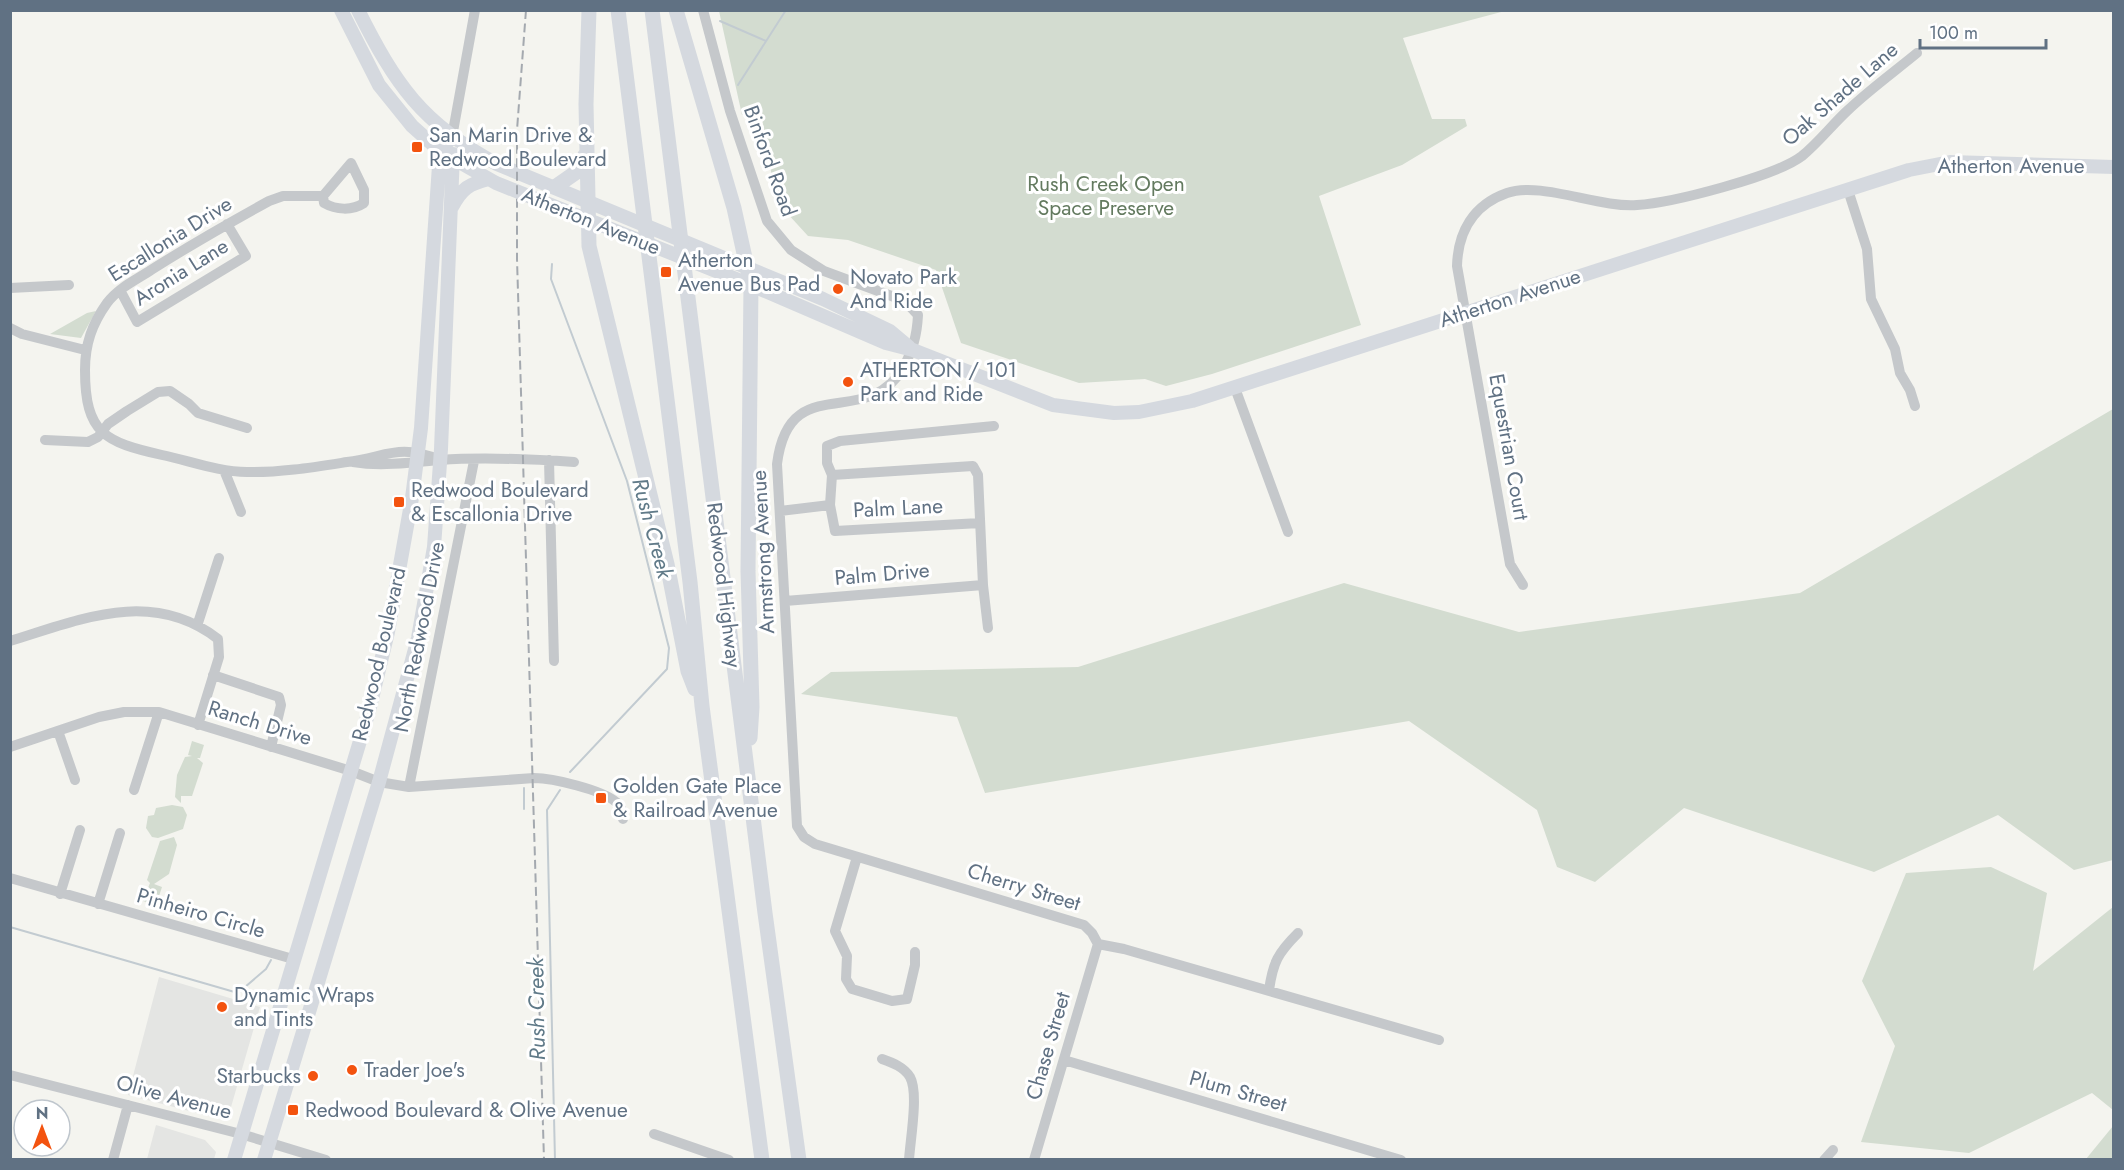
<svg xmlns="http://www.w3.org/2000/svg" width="2124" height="1170" font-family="Jost,sans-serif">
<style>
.built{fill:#e4e5e3}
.green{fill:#d3dcd0}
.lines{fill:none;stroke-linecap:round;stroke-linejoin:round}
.stream{stroke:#c2cbd1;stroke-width:2}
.minor{stroke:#c5c8cb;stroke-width:10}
.major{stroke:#d5d9df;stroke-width:14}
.highway{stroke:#d5d9df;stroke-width:15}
.rail{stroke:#a4a9af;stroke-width:2;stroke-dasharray:9 4.5;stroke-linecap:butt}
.poi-dot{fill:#f3530f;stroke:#fff;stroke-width:2}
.labels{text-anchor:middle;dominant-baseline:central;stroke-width:6;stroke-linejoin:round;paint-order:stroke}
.street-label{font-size:21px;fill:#607183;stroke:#fff}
.poi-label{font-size:21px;fill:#607183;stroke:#fff;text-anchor:start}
.park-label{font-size:21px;fill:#637a5f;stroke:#fff}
.water-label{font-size:22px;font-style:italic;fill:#607a88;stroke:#fff}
</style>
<rect width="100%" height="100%" fill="#f4f4ef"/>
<path class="built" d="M159,977L260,1007L229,1114L225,1117L216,1118L128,1095Z
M156,1125L205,1140L216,1152L214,1159H147Z"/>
<path class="green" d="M719,11V10L1505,11L1403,38L1432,119H1465L1467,126L1402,165L1319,196L1361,325L1212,374L1166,386L1145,379L1079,383L961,343L936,270L848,240L808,236L776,201L761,112L742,115Z
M96,311L81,338L50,334L87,313Z
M2113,409V860L2074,870L1998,815L1874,872L1684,808L1595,882L1557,867L1537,810L1409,721L985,793L957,717L801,694L831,672L1078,667L1344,583L1519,632L1800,593Z
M192,741L204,745L200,758H197L203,763L192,796H181V803L175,797L177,775L185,757L192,756L188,755Z
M172,805L183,807L187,815L183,829L158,838L152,837L146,828L148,816L154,815L156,808Z
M174,837L177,845L169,874L154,884L162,887L156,905L143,901L150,883L147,880L160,841Z
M1991,867L2047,893L2033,971L2113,907V1110L2092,1093L1969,1153L1861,1142L1895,1046L1862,981L1906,873Z
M2113,1126V1159H2086Z"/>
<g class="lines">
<path class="stream" d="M720,21L766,41
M738,85L786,10
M552,264L551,279L627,481L669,648L667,669L570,772
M524,788V809
M10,927L238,993L266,969L271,960
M555,1160L547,810L560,790"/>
<path class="minor" d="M703,10L730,111L767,221L791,250L824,271L905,301L918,315C917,335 913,350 903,368C866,432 789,368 777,464L797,826L804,837L815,844L1084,925L1092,933L1098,944L1124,949L1439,1040
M452,137L475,10
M1848,190L1867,249L1871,299L1895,349L1900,373L1910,390L1915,406
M323,196L351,163L364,190V203C352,211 336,210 324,203L323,196H283L269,201C229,223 189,246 151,270C136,280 118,288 107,303C92,324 85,344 85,370C85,434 105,442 162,455C190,461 219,472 247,472C279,473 315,467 347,462C387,457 398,443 440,460
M10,288L69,285
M120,290L137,322L246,256L227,224
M10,328L22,334L85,350
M1235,388L1288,532
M45,440L88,442L98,437L108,424L127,411L158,392L170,391L189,404L198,413L247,428
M549,460L554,661
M353,462C383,467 411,462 440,460C484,457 530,459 574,462
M224,470L241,512
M832,475L827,463V446L840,441L994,426
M780,511L830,505
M980,523L835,531L830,505L832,475L973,466L978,475L983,585L988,628
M1523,585L1510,564L1457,266C1458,232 1473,205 1507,193C1540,181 1599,208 1637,205C1672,203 1776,176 1802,156C1818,143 1832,125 1847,111C1869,90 1894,72 1917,53
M785,601L983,585
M198,623L219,558
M10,641C81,619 152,588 218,639L219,657L198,725
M213,675L279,697L281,705L271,747
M58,731L75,780
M10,747L99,717L124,712H159L351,771L379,782L409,787L534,778C553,778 602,790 616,802C621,806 623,812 623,819
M409,787L474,461
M134,790L159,712
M857,857L835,931L847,956L846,979L852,989L892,1001L907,999L915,965V952
M10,878L293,959
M60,894L80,830
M98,904L120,833
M1269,990C1273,962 1278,953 1298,933
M882,1059C893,1063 904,1067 910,1077C919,1093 910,1141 909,1160
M1064,1060L1401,1160
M10,1075L241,1134L326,1160
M654,1134L729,1160
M113,1160L128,1105
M1034,1160L1098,944
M1824,1160L1833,1150"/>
<path class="major" d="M341,10L379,85L412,126L440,151L496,183L751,285L886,343L913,350L1053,405L1114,413L1139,412L1192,401L1909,170L1950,162L2114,167
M358,10C395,84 422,124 497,164L823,299L890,331L909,347
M452,207C462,188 469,184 489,179
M234,1160L369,711L388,632L412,498L421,428L440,151L452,137
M264,1160L379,782L418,638L434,547L441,449L453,154"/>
<path class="highway" d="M589,10L586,104L589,246L667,564L688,671L695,689
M618,10L690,582L702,706L762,1160
M652,10L765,913L799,1160
M676,10L734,208L751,285L748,571L752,707L750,738
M555,187L578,171L585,155"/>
<path class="rail" d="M526,10L517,130V259L544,1160"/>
</g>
<g class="poi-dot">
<rect x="411" y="141" width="12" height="12" rx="3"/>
<rect x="660" y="266" width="12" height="12" rx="3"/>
<circle cx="838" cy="289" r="6"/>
<circle cx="848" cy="382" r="6"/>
<rect x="393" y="496" width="12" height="12" rx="3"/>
<rect x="595" y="792" width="12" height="12" rx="3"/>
<circle cx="222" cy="1007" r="6"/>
<circle cx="352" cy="1070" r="6"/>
<circle cx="313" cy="1076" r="6"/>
<rect x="287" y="1104" width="12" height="12" rx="3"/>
</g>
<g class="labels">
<g class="street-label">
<text transform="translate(1840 94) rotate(-41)">Oak Shade Lane</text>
<text transform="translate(770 161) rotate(70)">Binford Road</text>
<text x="2011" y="166">Atherton Avenue</text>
<text transform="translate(591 221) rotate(22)">Atherton Avenue</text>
<text transform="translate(170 239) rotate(-32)">Escallonia Drive</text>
<text transform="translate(181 272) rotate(-32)">Aronia Lane</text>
<text transform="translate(1510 298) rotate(-18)">Atherton Avenue</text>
<text transform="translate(1509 447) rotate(80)">Equestrian Court</text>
<text transform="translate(898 508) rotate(-3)">Palm Lane</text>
<text transform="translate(763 552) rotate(-93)">Armstrong Avenue</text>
<text transform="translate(882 574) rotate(-5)">Palm Drive</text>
<text transform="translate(724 585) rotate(83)">Redwood Highway</text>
<text transform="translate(419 637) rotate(-79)">North Redwood Drive</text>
<text transform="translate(379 654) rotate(-77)">Redwood Boulevard</text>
<text transform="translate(260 723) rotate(17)">Ranch Drive</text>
<text transform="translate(1024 887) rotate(17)">Cherry Street</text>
<text transform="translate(201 913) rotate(16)">Pinheiro Circle</text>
<text transform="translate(1048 1046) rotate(-74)">Chase Street</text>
<text transform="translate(1238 1091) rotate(16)">Plum Street</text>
<text transform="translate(174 1097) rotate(15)">Olive Avenue</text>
</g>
<g class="poi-label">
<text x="429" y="135">San Marin Drive &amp;<tspan x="429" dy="24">Redwood Boulevard</tspan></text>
<text x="678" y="260">Atherton<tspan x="678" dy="24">Avenue Bus Pad</tspan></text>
<text x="850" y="277">Novato Park<tspan x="850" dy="24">And Ride</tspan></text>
<text x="860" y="370">ATHERTON / 101<tspan x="860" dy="24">Park and Ride</tspan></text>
<text x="411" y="490">Redwood Boulevard<tspan x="411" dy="24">&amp; Escallonia Drive</tspan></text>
<text x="613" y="786">Golden Gate Place<tspan x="613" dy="24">&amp; Railroad Avenue</tspan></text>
<text x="234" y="995">Dynamic Wraps<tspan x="234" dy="24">and Tints</tspan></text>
<text x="364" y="1070">Trader Joe's</text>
<text x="301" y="1076" text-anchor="end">Starbucks</text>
<text x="305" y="1110">Redwood Boulevard &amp; Olive Avenue</text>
</g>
<g class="park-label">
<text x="1106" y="184">Rush Creek Open<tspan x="1106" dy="24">Space Preserve</tspan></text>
</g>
<g class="water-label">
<text transform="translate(653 528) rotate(75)">Rush Creek</text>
<text transform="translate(536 1009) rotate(-91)">Rush Creek</text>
</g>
</g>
<rect width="2124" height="1170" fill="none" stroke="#607183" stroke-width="24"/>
<g transform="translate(42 1128)"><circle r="28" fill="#ffffff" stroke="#bfc6cd" stroke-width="1.5"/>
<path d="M0-4.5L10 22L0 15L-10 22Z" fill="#f3530f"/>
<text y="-9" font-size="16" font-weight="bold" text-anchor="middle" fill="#607183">N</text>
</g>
<path d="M1920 39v9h126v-9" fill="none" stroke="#607183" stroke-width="3"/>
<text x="1929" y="39" font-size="18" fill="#607183" stroke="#ffffff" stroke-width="4.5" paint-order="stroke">100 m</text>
</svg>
